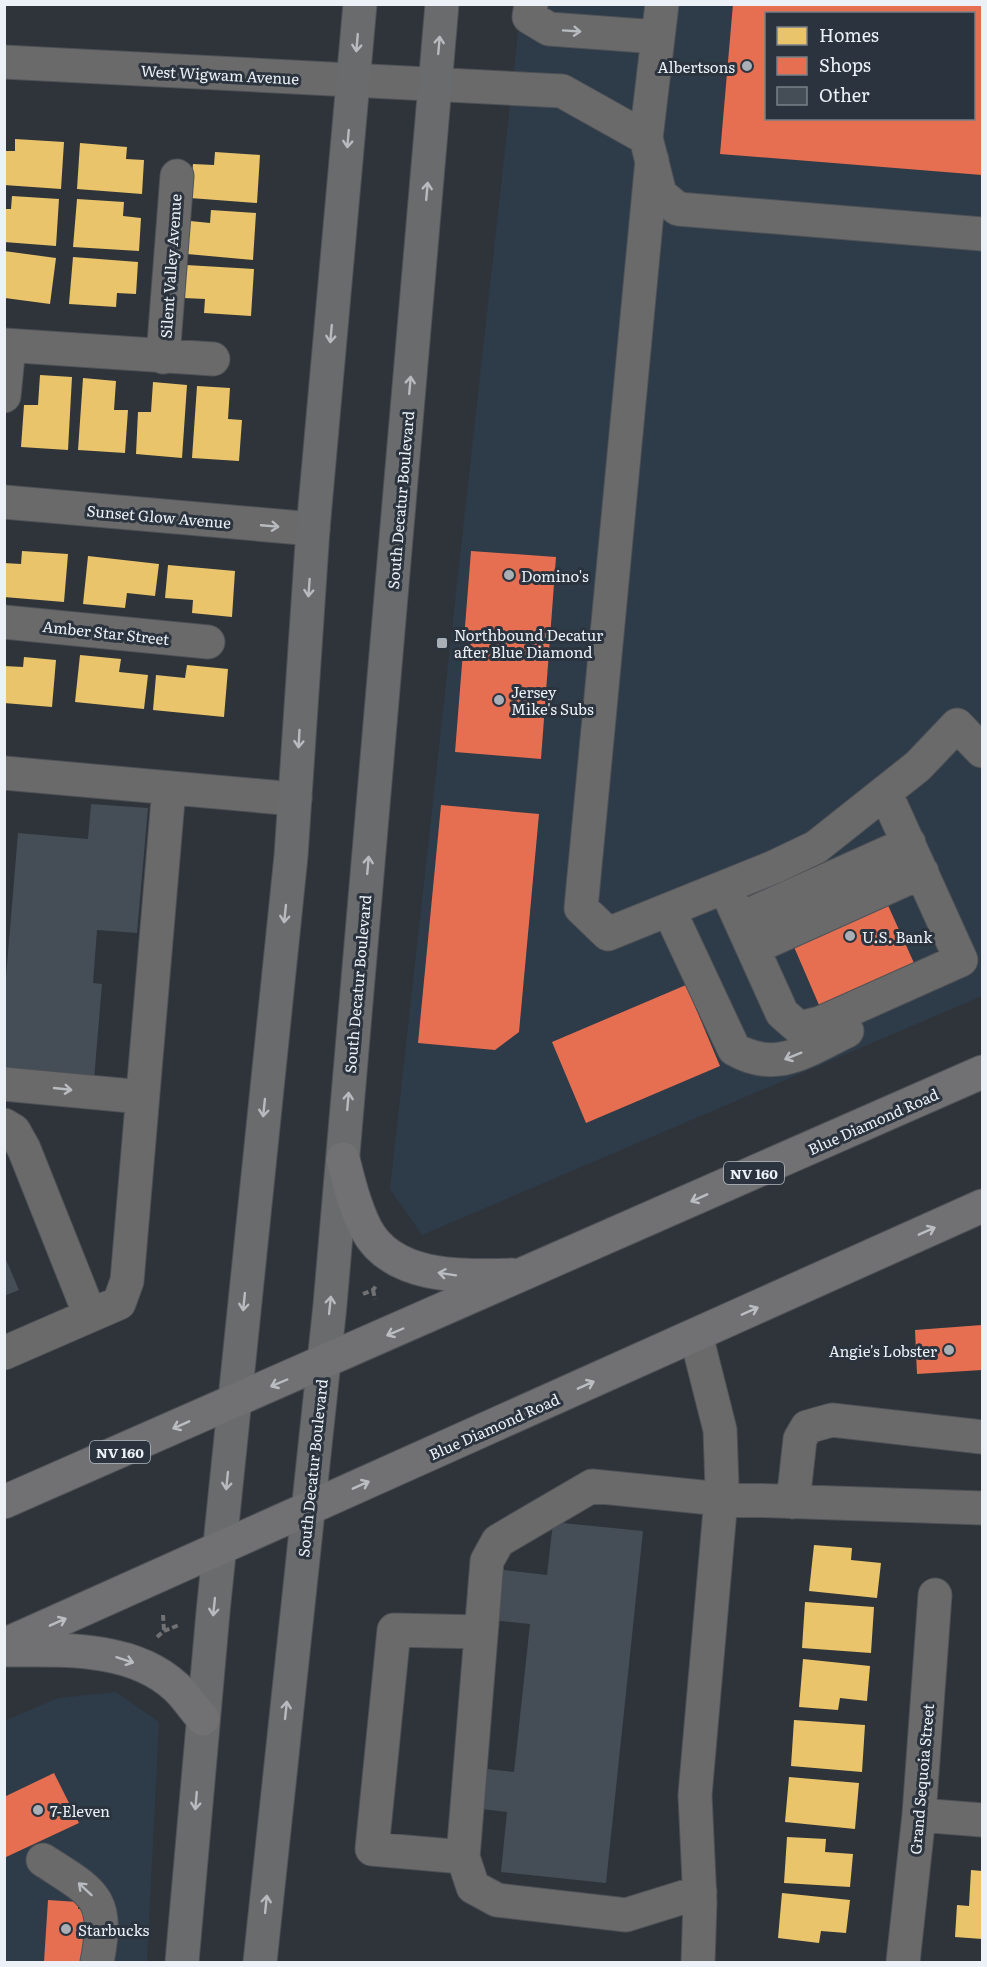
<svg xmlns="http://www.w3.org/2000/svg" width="987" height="1967" font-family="Literata,serif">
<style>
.built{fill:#2e3b48;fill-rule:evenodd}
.homes{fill:#e9c46a}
.shops{fill:#e76f51;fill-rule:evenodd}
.building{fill:#454d56}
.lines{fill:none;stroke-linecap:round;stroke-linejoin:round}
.minor-casing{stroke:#4e5257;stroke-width:35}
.major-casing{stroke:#4e5257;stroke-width:35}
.highway-casing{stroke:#4e5257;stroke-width:35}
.path{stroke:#717174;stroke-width:4;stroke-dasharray:6 3;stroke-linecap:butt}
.minor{stroke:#6b6a6b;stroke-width:33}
.major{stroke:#6a6b6d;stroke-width:33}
.highway{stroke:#717073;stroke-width:33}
.oneway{stroke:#b8bbbf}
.oneway2{stroke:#b7bbc0}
.oneway3{stroke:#babdc2}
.poi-dot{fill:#a9afb5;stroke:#2b343e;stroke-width:2}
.labels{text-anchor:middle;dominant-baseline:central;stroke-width:6;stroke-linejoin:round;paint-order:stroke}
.shield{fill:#2b343e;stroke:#b1b8c0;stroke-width:1.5}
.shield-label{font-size:14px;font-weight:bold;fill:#ebf1f7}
.poi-label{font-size:15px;fill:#ebf1f7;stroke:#2b343e;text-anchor:start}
.street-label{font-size:15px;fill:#ebf1f7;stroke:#2b343e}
</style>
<rect width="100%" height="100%" fill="#2f343a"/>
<path class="built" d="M521,5H982V996L422,1235L390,1189ZM766,14H974V118H766Z
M116,1692L159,1722L147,1962H5L4,1721L58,1698Z"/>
<path class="homes" d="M15,139L64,142L61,189L4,185V151H15Z
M80,143L127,147L126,159L144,160L142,194L77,189Z
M215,152L260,155L257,203L190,198L193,164L214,165Z
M12,196L59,199L56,246L4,242V209H11Z
M77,199L124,202L123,216L141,218L139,251L73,247Z
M211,210L256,213L253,260L187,254L190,221L210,223Z
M4,251L56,258L50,304L5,298Z
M73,257L138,262L136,294L117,293L116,307L69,304Z
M186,265L254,269L251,316L204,313L205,299L184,298Z
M40,375L72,377L68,450L21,447L24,405H38Z
M83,378L116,381L114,410H128L125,453L78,450Z
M153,382L187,385L182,458L136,454L138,412H151Z
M197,386L230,388L228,419L242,420L239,461L192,458Z
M22,551L68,554L64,602L4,597V563L21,564Z
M88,556L159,564L155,596L127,593L125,608L83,604Z
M168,565L235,571L232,617L192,613L193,600L165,598Z
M80,655L121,659L119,672L148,675L144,709L75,702Z
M24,657L56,660L52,707L4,703V666L23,667Z
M187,665L228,669L224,717L153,710L156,675L185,678Z
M814,1545L852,1548L851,1560L881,1563L877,1598L809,1591Z
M805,1602L874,1607L871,1653L802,1648Z
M803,1659L870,1666L867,1701L840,1698L838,1710L799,1707Z
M794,1720L865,1725L862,1772L791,1766Z
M789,1777L859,1783L855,1829L785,1822Z
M787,1837L826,1839L825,1852L853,1854L850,1887L784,1883Z
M971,1870L982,1871V1939L955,1937L957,1905L969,1906Z
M782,1893L850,1900L846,1933L821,1931L819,1943L778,1938Z"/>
<path class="shops" d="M733,4H982V175L720,154ZM766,14H974V118H766Z
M471,551L556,557L541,759L455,752Z
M441,805L539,814L519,1032L495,1050L418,1043Z
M886,901L914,963L819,1005L791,940Z
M686,985L720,1066L586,1123L552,1042Z
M982,1325V1370L917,1374L915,1330Z
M54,1773L79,1823L4,1858V1797Z
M48,1900L78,1902V1909H87L85,1962H44Z"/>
<path class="building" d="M91,804L148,808L137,933L97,930L93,983L102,984L94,1080L4,1073V1001L18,833L88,839Z
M4,1255L19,1290L4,1296Z
M553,1522L643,1531L606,1883L501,1872L507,1812L473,1808L477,1768L514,1772L530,1624L491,1620L496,1569L547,1575Z"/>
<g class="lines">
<defs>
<path id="minor" d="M531,4L529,17L549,29L658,37
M4,62L562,91L646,138L660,194L678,209L982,234
M646,138L662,4
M652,160L581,908L608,934L774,867L816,847L918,766L957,725L982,751
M4,345L213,359
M163,357L177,176
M4,396L9,346
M4,502L313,529
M4,622L208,642
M4,773L295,799
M725,887L782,1013L799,1028L820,1023L961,960L885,792
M669,910L734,1049C777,1074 807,1050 847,1031
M740,919L909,843
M753,948L922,872
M4,1084L142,1097
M4,1125L14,1131L24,1149L90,1315
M696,1335L720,1430L722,1487L695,1795L700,1902L698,1962
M4,1353L119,1303L127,1281L169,788
M793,1502L800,1439L807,1427L832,1420L982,1437
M919,1815L982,1820
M463,1857L372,1849L394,1630L481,1632
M43,1860C94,1893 110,1897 97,1962
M700,1892L626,1915L497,1900L473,1887L463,1857L487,1561L498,1541L592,1486L721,1499L982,1508
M903,1962L919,1815L935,1595"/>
<path id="major" d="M182,1962L213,1612L291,856L313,529L360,4
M260,1962L330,1305L442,4"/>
<path id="highway" d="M343,1159C349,1183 355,1207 366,1229C393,1280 464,1276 512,1275
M4,1502L982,1072
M4,1645L982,1206
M6,1650C62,1650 132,1646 176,1687C186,1696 194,1709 203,1719"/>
</defs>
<use href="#minor" class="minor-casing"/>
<use href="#major" class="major-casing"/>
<use href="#highway" class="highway-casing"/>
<path class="path" d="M373,1290L375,1299
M363,1294L373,1290L376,1286
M163,1615L164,1631
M157,1637L164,1631L179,1625"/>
<use href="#minor" class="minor"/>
<use href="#major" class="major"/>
<use href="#highway" class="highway"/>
</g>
<defs><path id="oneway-shaft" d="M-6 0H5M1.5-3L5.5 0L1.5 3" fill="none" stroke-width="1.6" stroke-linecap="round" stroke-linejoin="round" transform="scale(1.5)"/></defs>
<g class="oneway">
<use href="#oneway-shaft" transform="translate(572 31) rotate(4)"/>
<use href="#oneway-shaft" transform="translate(270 526) rotate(5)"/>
<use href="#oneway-shaft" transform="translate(793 1056) rotate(158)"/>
<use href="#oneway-shaft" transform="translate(63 1089) rotate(6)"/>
<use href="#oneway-shaft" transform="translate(85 1889) rotate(-137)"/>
</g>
<g class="oneway2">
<use href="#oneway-shaft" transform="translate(357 43) rotate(95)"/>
<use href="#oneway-shaft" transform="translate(439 45) rotate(-85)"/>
<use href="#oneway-shaft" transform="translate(348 139) rotate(95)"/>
<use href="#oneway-shaft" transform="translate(427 191) rotate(-85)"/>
<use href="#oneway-shaft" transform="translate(331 334) rotate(95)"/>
<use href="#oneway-shaft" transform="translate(410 385) rotate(-85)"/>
<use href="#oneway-shaft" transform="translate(309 588) rotate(94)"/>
<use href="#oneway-shaft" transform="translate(299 739) rotate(93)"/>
<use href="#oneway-shaft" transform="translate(368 865) rotate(-85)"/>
<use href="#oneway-shaft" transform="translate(285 914) rotate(96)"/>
<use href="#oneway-shaft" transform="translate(348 1101) rotate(-85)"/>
<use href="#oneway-shaft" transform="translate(264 1108) rotate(96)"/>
<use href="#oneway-shaft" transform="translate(244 1302) rotate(96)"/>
<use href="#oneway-shaft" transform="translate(330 1305) rotate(-84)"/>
<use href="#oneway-shaft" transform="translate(227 1481) rotate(96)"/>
<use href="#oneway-shaft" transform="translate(214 1607) rotate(96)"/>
<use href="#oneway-shaft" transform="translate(286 1710) rotate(-84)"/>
<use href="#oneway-shaft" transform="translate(196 1801) rotate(95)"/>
<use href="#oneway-shaft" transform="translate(266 1904) rotate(-84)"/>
</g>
<g class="oneway3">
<use href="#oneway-shaft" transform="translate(699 1198) rotate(156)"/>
<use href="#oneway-shaft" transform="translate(927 1231) rotate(-24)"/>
<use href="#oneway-shaft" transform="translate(447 1274) rotate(-171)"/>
<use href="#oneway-shaft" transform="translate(750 1311) rotate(-24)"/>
<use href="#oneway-shaft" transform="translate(395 1332) rotate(157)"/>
<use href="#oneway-shaft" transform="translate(279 1383) rotate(157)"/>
<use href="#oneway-shaft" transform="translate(586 1385) rotate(-24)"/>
<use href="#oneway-shaft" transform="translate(181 1425) rotate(156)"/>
<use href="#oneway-shaft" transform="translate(361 1485) rotate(-24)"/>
<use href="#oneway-shaft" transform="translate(58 1622) rotate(-24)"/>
<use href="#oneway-shaft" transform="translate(125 1660) rotate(18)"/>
</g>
<g class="poi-dot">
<circle cx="747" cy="66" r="6"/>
<circle cx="509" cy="575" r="6"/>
<rect x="436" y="637" width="12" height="12" rx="3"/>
<circle cx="499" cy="700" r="6"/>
<circle cx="850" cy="936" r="6"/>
<circle cx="949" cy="1350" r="6"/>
<circle cx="38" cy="1810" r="6"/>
<circle cx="66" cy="1929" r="6"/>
</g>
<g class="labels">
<g class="shield">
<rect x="724" y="1162" width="60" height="22" rx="4.5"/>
<rect x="90" y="1441" width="60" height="22" rx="4.5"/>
</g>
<g class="shield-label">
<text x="754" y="1173">NV 160</text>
<text x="120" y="1452">NV 160</text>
</g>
<g class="poi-label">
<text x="735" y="66" text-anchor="end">Albertsons</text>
<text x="521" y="575">Domino's</text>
<text x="454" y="634">Northbound Decatur<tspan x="454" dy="17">after Blue Diamond</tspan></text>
<text x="511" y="691">Jersey<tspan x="511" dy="17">Mike's Subs</tspan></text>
<text x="862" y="936">U.S. Bank</text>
<text x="937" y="1350" text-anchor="end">Angie's Lobster</text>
<text x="50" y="1810">7-Eleven</text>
<text x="78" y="1929">Starbucks</text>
</g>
<g class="street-label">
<text transform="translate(220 74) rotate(3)">West Wigwam Avenue</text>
<text transform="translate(170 266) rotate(-86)">Silent Valley Avenue</text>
<text transform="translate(400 500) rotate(-85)">South Decatur Boulevard</text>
<text transform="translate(159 516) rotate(5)">Sunset Glow Avenue</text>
<text transform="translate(106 632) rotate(6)">Amber Star Street</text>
<text transform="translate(357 984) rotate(-85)">South Decatur Boulevard</text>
<text transform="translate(873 1121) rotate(-24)">Blue Diamond Road</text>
<text transform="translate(494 1426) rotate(-24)">Blue Diamond Road</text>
<text transform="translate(312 1468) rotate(-84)">South Decatur Boulevard</text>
<text transform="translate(921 1779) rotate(-85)">Grand Sequoia Street</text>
</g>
</g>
<rect width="987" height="1967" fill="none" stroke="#ebf1f7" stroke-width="12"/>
<rect x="765" y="12" width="210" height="108" fill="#2b343e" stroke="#788088" stroke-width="1.5"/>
<rect x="777" y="27" width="30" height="18" fill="#e9c46a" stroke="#788088" stroke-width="1.5"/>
<text x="819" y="42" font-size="18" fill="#ebf1f7">Homes</text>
<rect x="777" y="57" width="30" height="18" fill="#e76f51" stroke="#788088" stroke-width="1.5"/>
<text x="819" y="72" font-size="18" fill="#ebf1f7">Shops</text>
<rect x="777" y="87" width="30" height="18" fill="#454d56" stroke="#788088" stroke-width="1.5"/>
<text x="819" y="102" font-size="18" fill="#ebf1f7">Other</text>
</svg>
